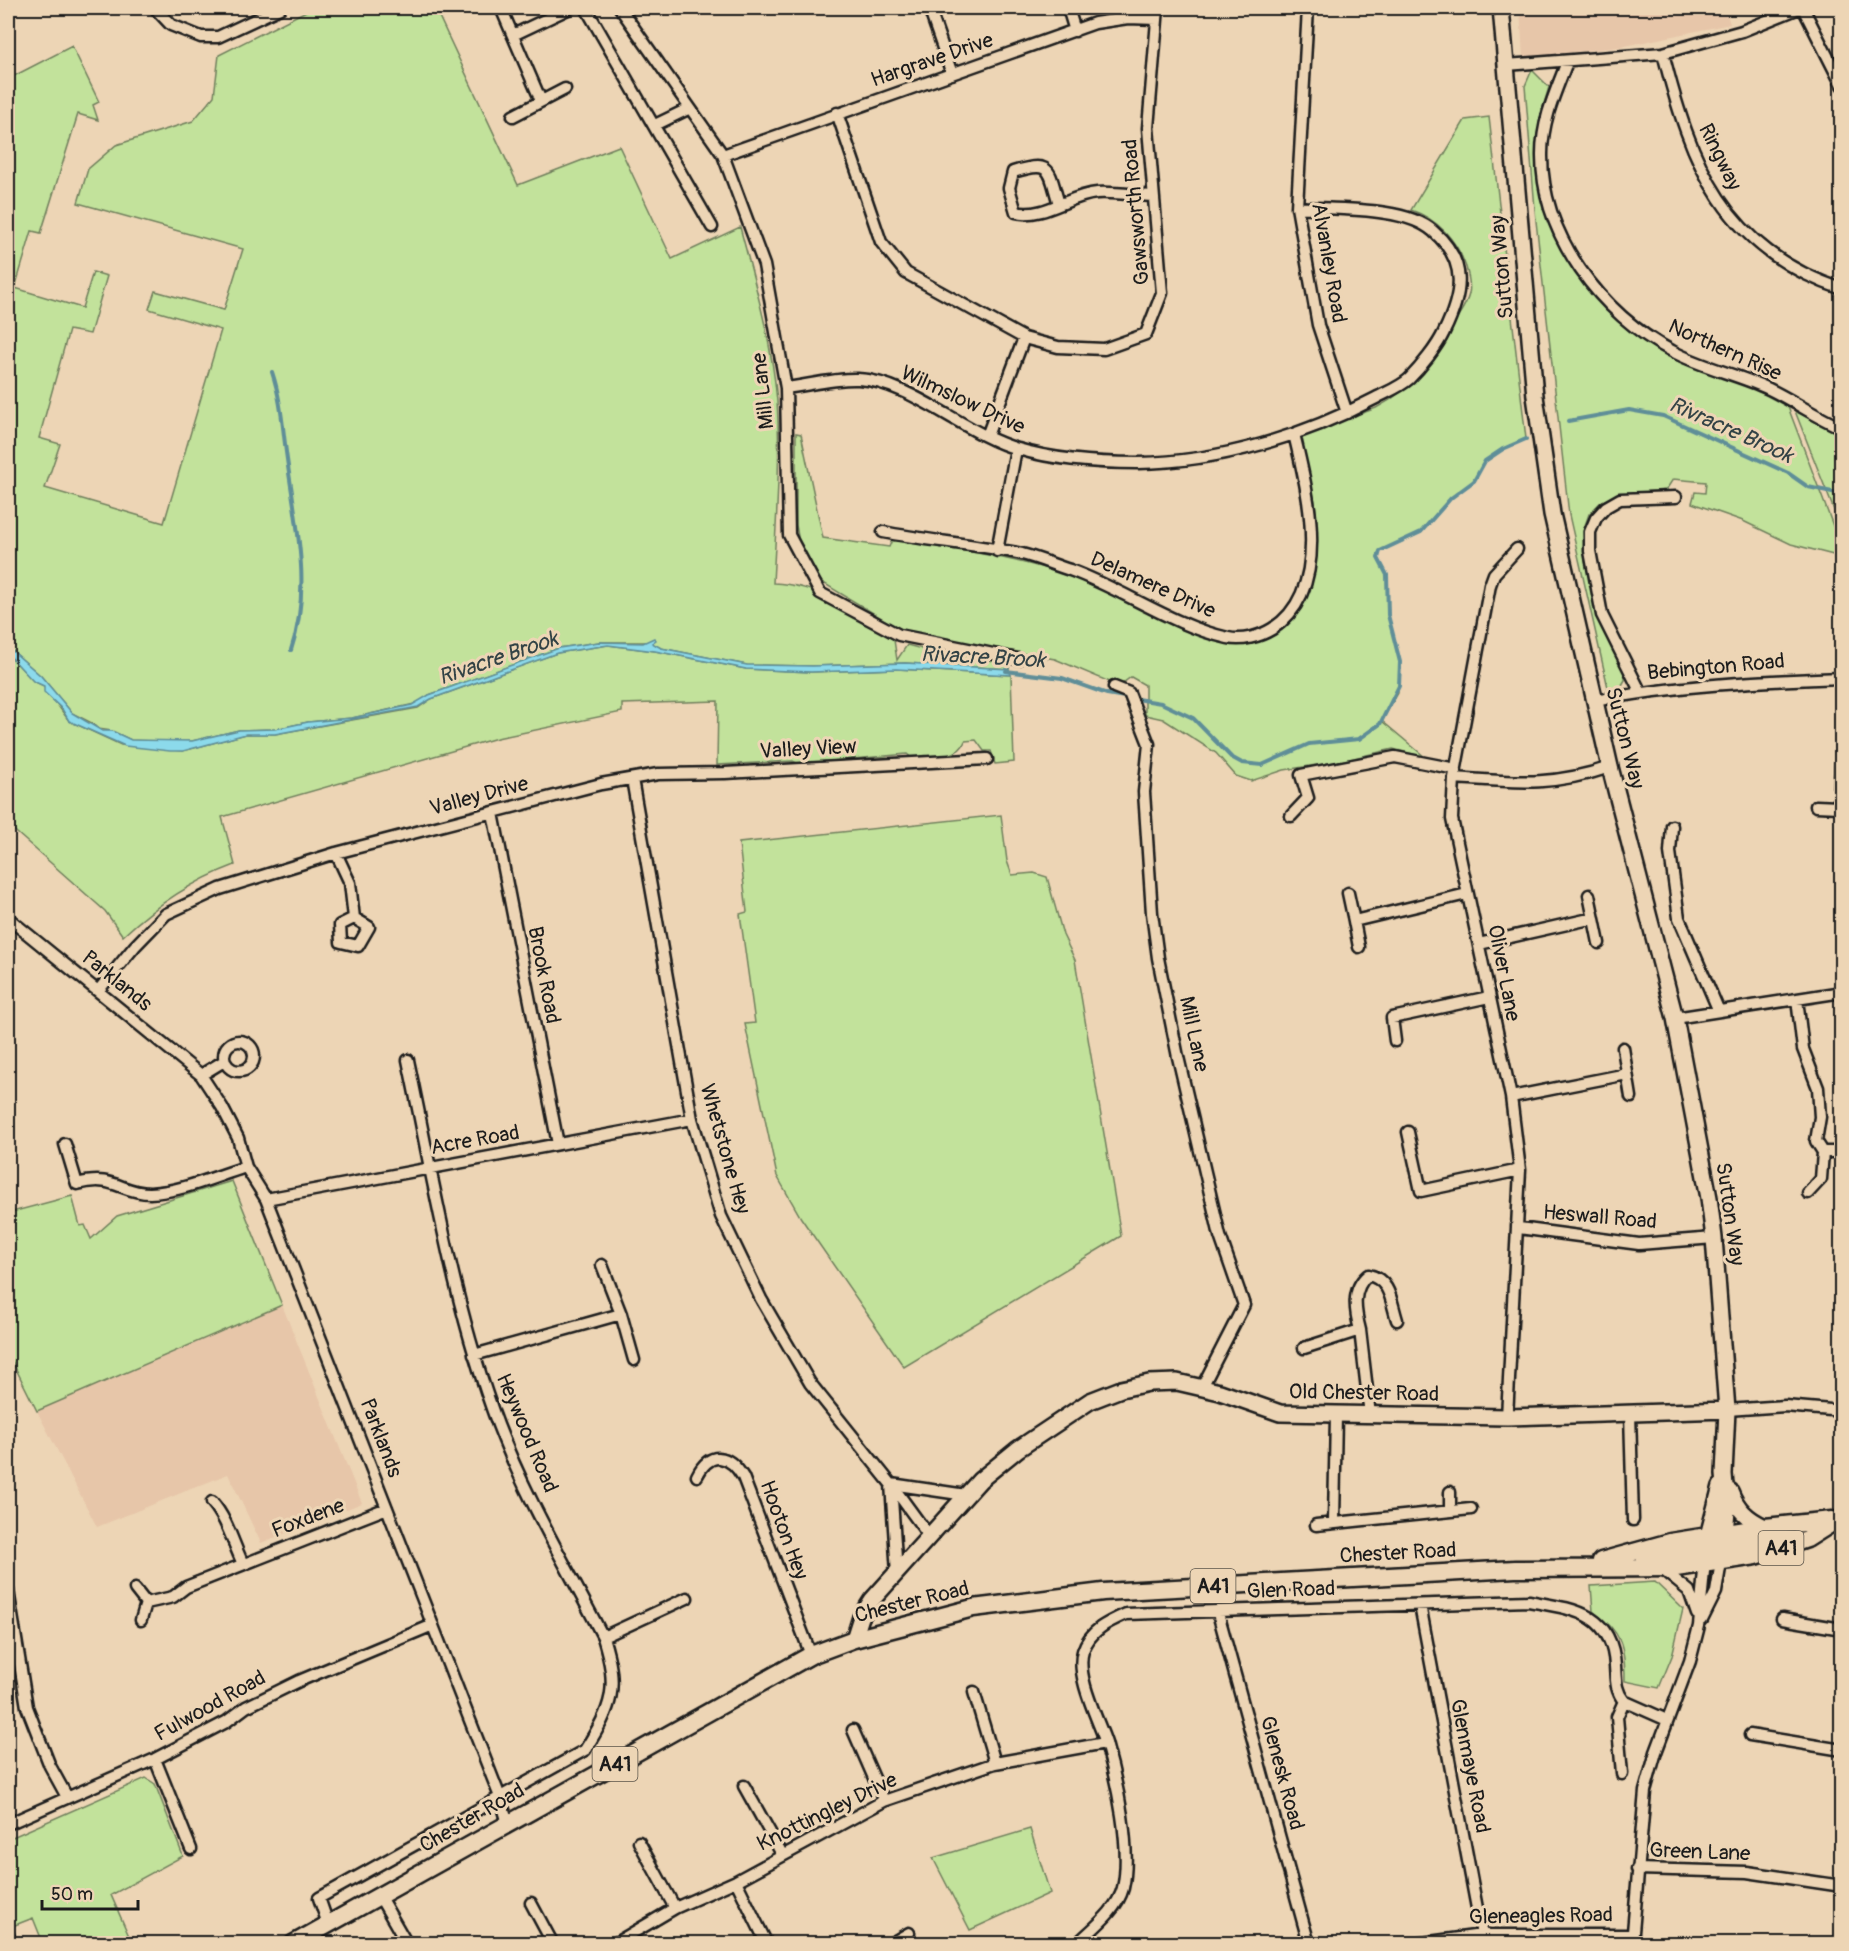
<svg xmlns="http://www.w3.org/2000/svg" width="1849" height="1951" font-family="Pangolin,sans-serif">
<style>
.built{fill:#e7c6a9}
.green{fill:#c2e29b;stroke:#6f7f5c;stroke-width:1.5}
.water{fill:#8cdaeb;stroke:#5f8e98;stroke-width:1.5}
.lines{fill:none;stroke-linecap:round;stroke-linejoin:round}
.stream{stroke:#5f8e98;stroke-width:4}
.street-casing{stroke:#1c1c1c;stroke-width:15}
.secondary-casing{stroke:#1c1c1c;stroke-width:20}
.primary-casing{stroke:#1c1c1c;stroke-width:21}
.street{stroke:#edd5b5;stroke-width:10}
.secondary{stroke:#edd5b5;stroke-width:15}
.primary{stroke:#edd5b5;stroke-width:16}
.labels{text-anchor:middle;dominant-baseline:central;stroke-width:6;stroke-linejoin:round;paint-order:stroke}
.shield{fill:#edd5b5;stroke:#5b544a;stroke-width:1.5}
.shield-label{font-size:20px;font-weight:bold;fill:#1c1c1c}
.street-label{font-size:21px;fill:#1c1c1c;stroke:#edd5b5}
.water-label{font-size:22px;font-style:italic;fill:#324245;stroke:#edd5b5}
</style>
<rect width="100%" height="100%" fill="#edd5b5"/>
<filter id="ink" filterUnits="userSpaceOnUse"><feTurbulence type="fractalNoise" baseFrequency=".0167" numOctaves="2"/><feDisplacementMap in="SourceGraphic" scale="12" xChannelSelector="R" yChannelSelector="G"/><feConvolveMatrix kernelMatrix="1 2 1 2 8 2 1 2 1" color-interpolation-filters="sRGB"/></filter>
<g filter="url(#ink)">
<path class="built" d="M1520,8H1725L1730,24L1620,47L1523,58Z
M282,1305L362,1503L261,1543L228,1474L97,1527L37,1411Z"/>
<path class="green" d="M312,8H435L518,185L619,146L672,259L740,227C755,284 772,342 777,401C781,461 776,523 773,583C817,584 860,613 894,640L897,660L907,645L922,649L1010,660L1009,669L905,663L813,666L747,665L661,648L651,643L653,642H599L559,648L429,695L419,703L352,718L308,722L275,729L239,730L192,741L173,742L131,740L112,731L98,729L92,723L72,713L41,676L8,647V79L72,46L99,102L93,105L98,120L78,114L41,233L32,231L15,288L82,308L93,272L107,276L90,334L69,330L39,438L60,444L45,488L164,523L221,330L149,309L155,291L224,310L243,249L78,203L88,169L116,145L193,121L214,96L219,55Z
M1532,70L1549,87L1540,117L1537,152L1541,191L1554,228L1610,311L1632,332L1675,359L1745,384L1788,407L1841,547V557L1791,544L1743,521L1692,503L1695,492L1705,493L1706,482L1673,479L1666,490L1619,494L1601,502L1589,514L1583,531L1585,562L1603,629L1625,667V680L1619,690L1609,692L1569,515L1536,221L1525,86Z
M1489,117L1526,439L1503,449L1485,461L1474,481L1451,498L1421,532L1380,551L1378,558L1387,575L1388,615L1400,662L1398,693L1382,721L1425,757L1393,749L1336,762L1284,770L1251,781L1236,776L1216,753L1163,719L1145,715V685L1131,677L1119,686L1055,659L906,633L820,581L807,568L801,554L796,525V433L801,434L823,538L889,547L892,540L900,539C956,550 1013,557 1068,575C1128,594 1265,702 1303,599C1315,568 1321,525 1313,492C1309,474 1299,457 1301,439C1318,420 1354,418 1376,408C1416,388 1436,355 1457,318C1462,310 1467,303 1469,294C1471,286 1468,274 1466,267C1457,241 1438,219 1411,210L1465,120Z
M1795,411L1841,434V528Z
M608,645L655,651L746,669L811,672L896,669L1011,675L1014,762L995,764L991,751H984L976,740L965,741C959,760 929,756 912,758L907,754L799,764L793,761L717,765L718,701L622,704V712L497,738L222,817L235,865C192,881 156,905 123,936L105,911L8,825V654L33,681L44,686L69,721L121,745L183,751L246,734H275L418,708L431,699L557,653Z
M1001,815L1007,861L1012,875L1034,873L1047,877L1063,935L1075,960L1121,1236L904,1367L801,1218L777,1176L745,1024L755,1023L740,914L747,912L739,843Z
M232,1181L282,1305L37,1411L8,1353V1213L72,1196L80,1226L85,1225L91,1239L117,1216Z
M1655,1582L1683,1609L1672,1656L1659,1688L1625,1681C1625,1646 1622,1632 1593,1611L1591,1586Z
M146,1778L155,1784L183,1856L111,1895L132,1943H43L33,1918L10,1927L8,1921V1839Z
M1030,1829L1050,1893L970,1930L933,1858Z"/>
<path class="water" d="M654,638L656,640L652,643L661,648L747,665L813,666L905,663L1009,669L1011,675L896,669L811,672L746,669L655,651L608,645L557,653L431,699L418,707L275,734H246L183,751H170L125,746L69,721L62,709L44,692V686L33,681L8,654V647L41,676L72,713L102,731H112L131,740L192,741L239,730L275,729L308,722L352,718L412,705L429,695L559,648L599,642L643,643Z"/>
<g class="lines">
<path class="stream" d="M272,372C280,396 282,419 285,444C293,513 314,582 291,650
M1568,421L1629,410L1663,416L1788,473L1808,487L1842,494
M1006,671L1062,678L1107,694L1161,703L1193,718L1231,757L1242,763L1262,765L1309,744L1359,739L1380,724L1399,686L1400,662L1388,615L1387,575L1378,558L1380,551L1421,532L1451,498L1474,481L1485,461L1503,449L1526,439"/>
<defs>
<path id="street" d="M155,8L171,25L201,37H218L280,8
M501,8L541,101
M586,8L712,227
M620,8L723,155L764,265L786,388L789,535L820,593L899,635L1018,659
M929,8L952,74
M1068,8L1075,31
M1308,8L1297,207L1318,325L1347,413
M1803,8L1842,85
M513,35L570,8
M1663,53C1691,164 1724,250 1842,289
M1567,62C1555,93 1542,121 1542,154C1541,235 1602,315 1672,351C1703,368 1737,374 1769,389C1794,401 1816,417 1842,428
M1506,65L1663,53L1742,31L1799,8
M837,113L881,242L906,273L1024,338L1058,347L1104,349L1146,334L1162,293L1148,128L1158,8
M513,116L565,89
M655,125L690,108
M723,155L1095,23L1128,18L1157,19
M1059,204C1048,169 1053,160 1013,172L1009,188L1016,212C1043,219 1070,195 1097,193C1115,192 1134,195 1152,196
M786,388C809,385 835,378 858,379C910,381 966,435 1018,449C1055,460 1099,463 1138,463C1220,462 1304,436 1376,398C1387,392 1400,387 1409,379C1421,367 1437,347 1444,332C1462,295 1469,262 1433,231C1405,206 1334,210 1297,207
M987,436L1024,338
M883,532C929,541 977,544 1022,554C1038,558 1054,565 1070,570C1123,589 1173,626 1228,638C1242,641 1259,637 1272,629C1333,590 1308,492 1294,434
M997,551L1016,449
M1114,687L1129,693L1149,744L1144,792L1152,913L1158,958L1178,1057L1220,1236L1244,1305L1202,1387
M1641,693L1602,615L1590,551V532L1596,518L1606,507L1620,499L1676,497
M1595,701C1675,685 1759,681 1842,678
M1454,778C1515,782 1551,787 1610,767
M632,779L692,1119L721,1216L761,1299L810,1383L891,1484L929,1536
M1816,806L1839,807L1842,739
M493,813L558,1144
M1291,816L1308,798L1301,775L1395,757L1456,769
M1672,826L1670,852L1679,918L1718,1009
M336,853L350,883L354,918L369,927L358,946L341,942L340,925L354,918
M1348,893L1354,921
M1589,895L1599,943
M8,918L201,1075L222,1107L238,1138L246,1167L266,1199L500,1797L508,1823
M1479,944L1594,918
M1359,947L1354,921L1467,894
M98,991L135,946L166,914L220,889L336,853L601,784L658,774L725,773L987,759
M1797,999L1803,1049L1818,1088L1820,1117L1816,1141L1823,1152L1821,1179L1808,1193
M1675,1018L1842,992
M224 1056a15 15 0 1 1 30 0a15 15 0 1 1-30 0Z
M1395,1041L1392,1018L1489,997
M1623,1048L1631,1097
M201,1075L224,1061
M1511,1097L1627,1074
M1408,1132L1421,1191L1520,1170
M65,1144L77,1184C115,1174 120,1193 150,1193C181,1192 216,1176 246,1167
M1823,1152H1835
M266,1199L692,1119
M1519,1228L1639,1244L1714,1238
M621,1314L634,1360
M1360,1330L1370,1415
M1304,1348L1360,1330C1355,1311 1351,1289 1368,1275C1390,1279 1391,1301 1397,1320
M474,1355L621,1314L602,1265
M1727,1410L1785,1406L1842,1411
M1630,1413L1633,1520
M1507,1417L1520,1170L1511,1097L1452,819L1454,778L1490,585L1494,574L1517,549
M697,1476C710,1450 729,1454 743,1477L811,1655
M891,1484L897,1573
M891,1484L966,1495
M212,1502C227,1519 233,1543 243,1564
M1450,1511V1492
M1334,1521L1336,1415
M1316,1525L1471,1509
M1662,1569L1689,1591L1697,1614
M135,1589L146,1603
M8,1590L27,1707L50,1766L67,1797
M1420,1605L1482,1935
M1218,1613L1309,1944
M1782,1619L1842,1629
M141,1620L146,1603L173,1597L186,1587L387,1508
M1702,1620L1716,1592L1721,1562
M603,1637L687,1598
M974,1692L995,1763
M853,1730L884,1801
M1750,1735L1842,1750
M155,1759L191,1849
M1622,1774L1617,1717L1624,1701L1667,1720
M744,1786L782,1854
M8,1824L155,1759L226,1722L246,1707L299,1681L433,1625
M639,1842L675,1908
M1637,1869L1747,1872L1842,1886
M736,1881L767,1944
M380,1897L407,1944
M531,1903L553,1944
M328,1924L319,1898L585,1750C613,1705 619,1689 603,1637C567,1567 526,1498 498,1425C454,1308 434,1183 408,1060
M8,1935L11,1944
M614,1944L675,1908L736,1881L884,1801L995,1763L1105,1743
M890,1944L909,1933
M1077,1944C1093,1928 1117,1911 1123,1888C1132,1849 1117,1782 1106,1743C1098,1719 1075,1676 1083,1651C1090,1630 1108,1622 1126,1614L1529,1601C1573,1609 1612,1612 1615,1666C1616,1679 1615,1690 1624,1701
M1414,1944L1482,1935H1633
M1632,1944L1645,1791L1656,1752L1690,1661L1699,1626L1705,1560"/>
<path id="secondary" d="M1501,8L1535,396L1552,514L1610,767L1675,1018L1709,1198L1714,1238L1727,1410L1724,1474L1727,1510L1724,1546
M1730,1491C1737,1509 1747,1519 1765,1527
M1708,1536L1721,1486
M854,1639L861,1617L872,1600L980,1480L1018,1449L1090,1401L1121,1389L1149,1383L1177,1382L1220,1392L1280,1413L1507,1417L1727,1410"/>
<path id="primary" d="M1708,1536L1724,1548L1784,1540
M1644,1556L1706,1552L1721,1562
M1601,1561L1670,1542L1765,1527L1832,1520
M293,1944L811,1655L854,1639L973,1608L1103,1592L1515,1569L1676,1568L1756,1556L1807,1539L1837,1520"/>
</defs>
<use href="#street" class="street-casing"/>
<use href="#secondary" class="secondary-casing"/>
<use href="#primary" class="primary-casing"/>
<use href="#street" class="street"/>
<use href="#secondary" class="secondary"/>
<use href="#primary" class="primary"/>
</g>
</g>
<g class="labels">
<g class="shield">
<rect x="1758.5" y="1531" width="45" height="34" rx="4.5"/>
<rect x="1190.5" y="1569" width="45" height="34" rx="4.5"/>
<rect x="592.5" y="1747" width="45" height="34" rx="4.5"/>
</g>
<g class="shield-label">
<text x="1781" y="1548">A41</text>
<text x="1213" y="1586">A41</text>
<text x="615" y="1764">A41</text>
</g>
<g class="street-label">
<text transform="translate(932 60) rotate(-19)">Hargrave Drive</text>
<text transform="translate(1720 157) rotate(64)">Ringway</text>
<text transform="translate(1136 212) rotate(-95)">Gawsworth Road</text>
<text transform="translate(1329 263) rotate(80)">Alvanley Road</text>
<text transform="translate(1502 267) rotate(-95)">Sutton Way</text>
<text transform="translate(1725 350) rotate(24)">Northern Rise</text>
<text transform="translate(763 391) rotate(-96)">Mill Lane</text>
<text transform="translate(963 400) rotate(25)">Wilmslow Drive</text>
<text transform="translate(1153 585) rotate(24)">Delamere Drive</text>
<text transform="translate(1716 667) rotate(-5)">Bebington Road</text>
<text transform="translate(1625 738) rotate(76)">Sutton Way</text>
<text transform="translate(808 749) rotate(-3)">Valley View</text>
<text transform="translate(479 796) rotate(-15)">Valley Drive</text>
<text transform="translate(1504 973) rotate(79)">Oliver Lane</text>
<text transform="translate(544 975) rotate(79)">Brook Road</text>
<text transform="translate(117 981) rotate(39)">Parklands</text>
<text transform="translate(1194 1034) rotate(78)">Mill Lane</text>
<text transform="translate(475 1140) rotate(-10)">Acre Road</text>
<text transform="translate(725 1149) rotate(74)">Whetstone Hey</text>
<text transform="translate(1730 1214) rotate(82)">Sutton Way</text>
<text transform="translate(1600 1217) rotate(5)">Heswall Road</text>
<text transform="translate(1364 1393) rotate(1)">Old Chester Road</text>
<text transform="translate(527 1433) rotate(67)">Heywood Road</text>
<text transform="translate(381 1438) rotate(69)">Parklands</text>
<text transform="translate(308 1518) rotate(-21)">Foxdene</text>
<text transform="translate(784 1530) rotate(70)">Hooton Hey</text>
<text transform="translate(1398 1553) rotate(-3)">Chester Road</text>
<text transform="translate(1291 1590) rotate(-2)">Glen Road</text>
<text transform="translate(912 1602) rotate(-14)">Chester Road</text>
<text transform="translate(210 1706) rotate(-29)">Fulwood Road</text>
<text transform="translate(1470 1766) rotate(79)">Glenmaye Road</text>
<text transform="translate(1282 1773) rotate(75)">Glenesk Road</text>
<text transform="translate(827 1812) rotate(-26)">Knottingley Drive</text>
<text transform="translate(472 1818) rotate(-30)">Chester Road</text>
<text transform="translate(1700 1852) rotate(2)">Green Lane</text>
<text transform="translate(1541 1916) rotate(-1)">Gleneagles Road</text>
</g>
<g class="water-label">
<text transform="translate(1731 430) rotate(24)">Rivracre Brook</text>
<text transform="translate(983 657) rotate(3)">Rivacre Brook</text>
<text transform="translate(498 658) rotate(-19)">Rivacre Brook</text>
</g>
</g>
<rect width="1849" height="1951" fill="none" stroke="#edd5b5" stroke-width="30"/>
<rect x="15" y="15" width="1819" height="1921" fill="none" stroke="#1c1c1c" stroke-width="2" filter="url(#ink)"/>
<path d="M42 1900v9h96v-9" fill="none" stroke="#1c1c1c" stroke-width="3"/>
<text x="51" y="1900" font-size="18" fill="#1c1c1c" stroke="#edd5b5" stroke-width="4.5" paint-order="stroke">50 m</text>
</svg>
